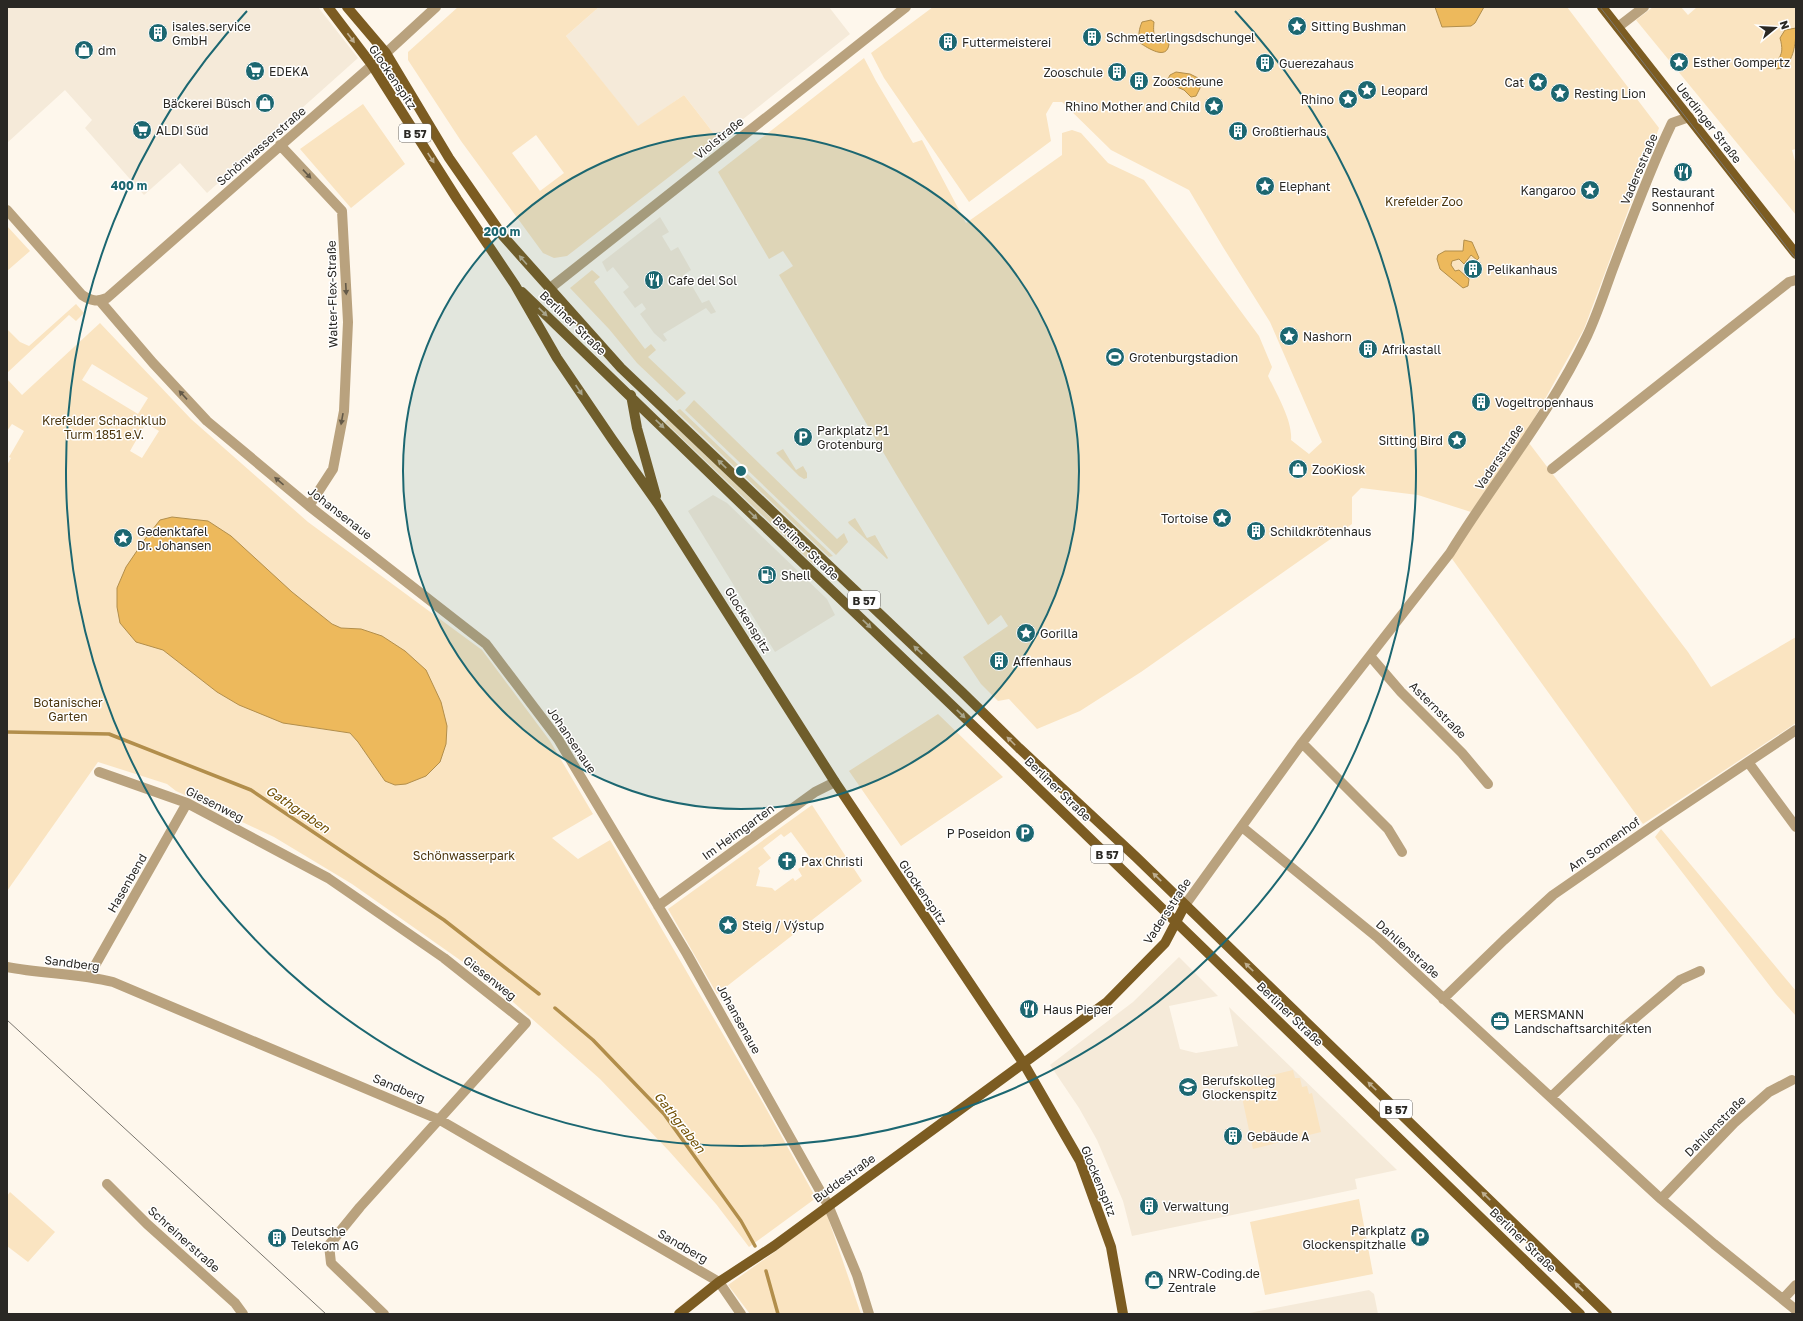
<svg xmlns="http://www.w3.org/2000/svg" width="1803" height="1321" font-family="'Golos Text',sans-serif">
<style>
.built{fill:#f5ead9}
.green{fill:#fae4c1;fill-rule:evenodd}
.water{fill:#edb95c;stroke:#b28e4b}
.lines{fill:none;stroke-linecap:round;stroke-linejoin:round}
.stream{stroke:#b28e4b;stroke-width:3.5}
.minor{stroke:#b9a27e;stroke-width:10}
.major{stroke:#7c5c22;stroke-width:10}
.tram{stroke:#7a766f;stroke-width:1}
.oneway{fill:#beae90}
.oneway2{fill:#635948}
.ring{fill:none;stroke:#1c6771;stroke-width:2}
.labels{text-anchor:middle;dominant-baseline:central;stroke-width:3;stroke-linejoin:round;paint-order:stroke}
.shield{fill:#fff;stroke:#6a6866;stroke-width:1}
.shield-label{font-size:11px;font-weight:bold;fill:#2a2824}
.poi-label{font-size:12px;fill:#2a2824;stroke:#fff;text-anchor:start}
.street-label{font-size:12px;fill:#2a2824;stroke:#fff}
.park-label{font-size:12px;fill:#4b350d;stroke:#fff}
.water-label{font-size:13px;font-style:italic;fill:#725003;stroke:#fff}
.centre{fill:#1c6771;stroke:#fff;stroke-width:2}
.ring-label{font-size:12px;text-anchor:middle;font-weight:bold;fill:#1c6771;stroke:#fff;stroke-width:3;stroke-linejoin:round;paint-order:stroke}
</style>
<rect width="100%" height="100%" fill="#fef7ec"/>
<path class="built" d="M7,7H318L358,58L207,193L180,163L144,195L85,128L92,120L65,90L7,143Z
M599,7H829L850,34L718,139L684,95L638,127L566,36Z
M660,217L669,232L662,236L671,251L678,247L691,270L685,274L702,303L709,300L716,312L711,314L706,308L663,334L667,340L664,342L654,333L640,314L646,309L642,303L635,308L623,292L629,287L613,267L607,272L602,262Z
M713,495L727,503L827,599L835,615L775,652L688,511Z
M1179,957L1218,996L1169,1006L1180,1049L1196,1053L1238,1046L1229,1007L1397,1170L1355,1179L1357,1189L1132,1236L1123,1201L1097,1140L1079,1108L1050,1065L1133,1002Z
M1369,1290L1374,1294L1378,1314H1244Z"/>
<path class="green" d="M458,7H599L566,36L638,126L684,95L718,139L567,256L554,258L543,253L461,141L408,60V52ZM536,135L564,173L540,191L512,153Z
M933,7H1567L1659,128L1584,329L1530,426L1471,512L1418,495L1361,488L1352,497V524L1141,672L1080,711L1037,729L1009,699L998,701L981,684L963,657L1008,626L1001,615L988,625L896,474L779,275L793,266L783,251L769,259L718,172L864,58L876,81L913,143L922,140L966,223L1062,155V133L1072,130L1081,133L1108,163L1144,180L1259,336L1272,367L1268,376C1276,393 1293,421 1291,440L1309,454L1322,442L1270,322L1223,247L1189,190L1111,150L1062,102H1053L1046,114L1051,141L969,202L884,78L871,53Z
M1653,7H1681L1688,15L1697,7H1796V28L1780,38C1784,50 1782,55 1776,66L1789,61L1796,46V149L1792,150L1796,165V215L1636,20Z
M363,104L405,164L351,208L300,149Z
M7,226L30,251L7,271Z
M592,270L600,277L594,282L645,349L651,344L656,350L648,357L686,393L677,401L637,363L609,329L570,288Z
M76,304L84,313L76,321L69,315L7,373V329L20,342L29,346Z
M100,323L191,419L308,522L482,650L550,741L593,814L552,838L578,859L610,840L759,1096L816,1198L749,1247L716,1204L669,1151L600,1079L487,979L352,884L274,837L176,791L167,784L98,762L7,891V465L11,458L9,457L24,431L12,424L7,431V379L22,395ZM92,364L148,398L138,414L82,380ZM146,423L159,431L142,458L130,451ZM172,517L196,519L332,624L341,628L361,629L395,785L385,781L358,742L350,733L307,727L239,705L217,692L163,650L160,520Z
M694,400L837,539L844,533L848,542L836,555L685,410Z
M680,409L833,556L829,557L676,411Z
M668,419L817,562L814,565L665,422Z
M1529,443L1688,652L1711,687L1796,637V723L1643,824L1450,556Z
M783,449L796,470L803,466L807,473V478L804,479L799,476L776,453Z
M855,518L867,538L875,535L888,558L887,559L849,524L848,522Z
M938,714L1003,777L901,846L849,771Z
M812,805L862,881L717,994L668,909ZM791,832L811,859L806,864V866L804,865L798,869L802,876L795,881L793,878L775,891L772,888L756,886L760,871L758,868L771,858L763,848L781,834L784,837Z
M1661,829L1796,991V1016L1776,994L1655,837Z
M1293,1070L1295,1078H1300L1302,1087L1307,1086L1309,1094L1312,1093L1321,1132L1253,1149L1239,1083Z
M10,1192L55,1232L28,1262L7,1246V1196Z
M1359,1199L1373,1274L1265,1295L1250,1222Z
M826,1212L861,1314H750L728,1285L776,1251Z"/>
<path class="water" d="M1435,7H1484L1475,23L1471,26L1442,27Z
M1151,20L1154,22C1153,33 1153,40 1166,40L1169,44C1167,61 1148,48 1140,43C1138,35 1139,29 1142,22Z
M1796,28C1796,41 1794,69 1776,69C1775,56 1786,59 1780,38L1785,30Z
M1176,72L1190,74L1198,78L1200,88L1196,96L1191,97L1184,90L1170,84L1168,79L1170,75Z
M1464,240L1472,242L1479,258L1477,260L1471,255L1464,264L1459,259L1452,261L1451,265L1455,271L1459,270L1469,279L1468,286L1463,288L1440,269L1437,259L1438,255L1445,251H1463Z
M172,517L208,521L231,536L292,592L332,624L341,628L361,629L382,636L405,651L426,670L441,702L447,726L446,744L440,762L426,776L406,784L395,785L385,781L358,742L350,733L283,723L239,705L217,692L163,650L136,642L120,623L117,607V588L126,567L145,539L160,520Z"/>
<g class="lines">
<path class="stream" d="M7,732L109,734L251,790L444,920L539,994
M555,1008L593,1040L664,1114L741,1221L755,1246
M766,1271L778,1314"/>
<path class="minor" d="M1618,27L1644,7
M280,145L342,211L348,322L344,411L333,469L309,506
M7,210L82,295C91,301 97,302 107,298L386,53L436,7
M549,289L906,7
M100,301L153,363L207,421L309,506L486,644L558,739L687,954L828,1205L857,1275L869,1314
M1552,469L1789,282L1796,280
M1370,656L1401,692L1462,753L1488,784
M1302,743L1388,829L1402,852
M1748,762L1796,827
M99,772L187,803L328,878L444,958L526,1023L360,1207L329,1245L331,1263L384,1314
M1242,827L1378,938L1661,1199L1714,1244L1796,1310
M1185,905L1302,743L1450,553C1495,480 1550,414 1587,336C1597,315 1604,293 1612,271C1631,221 1649,171 1672,123L1689,117
M658,906L815,792L835,782
M7,967C42,974 78,973 113,982L440,1120L719,1282L741,1314
M89,976L187,803
M1443,999L1504,940L1553,895L1654,825L1796,730
M1551,1097L1621,1030L1680,980L1700,971
M107,1184L147,1224L235,1303L243,1314
M1661,1199L1734,1123L1769,1092L1792,1080
M1783,1299L1796,1285"/>
<path class="major" d="M328,7L372,65L457,199L515,285L557,358L612,439L658,504L835,782L1024,1064L1080,1161L1111,1247L1123,1314
M347,7L386,53L449,158L503,236L621,368L962,692L1019,748L1136,857L1607,1314
M1602,7L1796,254
M522,292L757,519L1009,760L1580,1314
M631,395L637,428L656,496
M679,1314L719,1282L774,1246L1107,1002L1165,943L1185,905"/>
<path class="tram" d="M1600,7L1796,259
M7,1020L326,1314"/>
</g>
<defs><path id="oneway-solid" d="M-6-.8H1V-3.2L6.5 0L1 3.2V.8H-6Z"/></defs>
<g class="oneway">
<use href="#oneway-solid" transform="translate(351 38) rotate(53)"/>
<use href="#oneway-solid" transform="translate(431 158) rotate(57)"/>
<use href="#oneway-solid" transform="translate(523 260) rotate(-131)"/>
<use href="#oneway-solid" transform="translate(543 312) rotate(44)"/>
<use href="#oneway-solid" transform="translate(579 390) rotate(56)"/>
<use href="#oneway-solid" transform="translate(660 424) rotate(44)"/>
<use href="#oneway-solid" transform="translate(722 464) rotate(-136)"/>
<use href="#oneway-solid" transform="translate(753 515) rotate(44)"/>
<use href="#oneway-solid" transform="translate(867 624) rotate(44)"/>
<use href="#oneway-solid" transform="translate(918 650) rotate(-137)"/>
<use href="#oneway-solid" transform="translate(961 714) rotate(44)"/>
<use href="#oneway-solid" transform="translate(1011 741) rotate(-135)"/>
<use href="#oneway-solid" transform="translate(1157 877) rotate(-136)"/>
<use href="#oneway-solid" transform="translate(1249 967) rotate(-136)"/>
<use href="#oneway-solid" transform="translate(1372 1086) rotate(-136)"/>
<use href="#oneway-solid" transform="translate(1486 1196) rotate(-136)"/>
<use href="#oneway-solid" transform="translate(1579 1287) rotate(-136)"/>
</g>
<g class="oneway2">
<use href="#oneway-solid" transform="translate(307 174) rotate(47)"/>
<use href="#oneway-solid" transform="translate(346 289) rotate(87)"/>
<use href="#oneway-solid" transform="translate(183 395) rotate(-133)"/>
<use href="#oneway-solid" transform="translate(342 419) rotate(100)"/>
<use href="#oneway-solid" transform="translate(279 481) rotate(-140)"/>
</g>
<circle cx="741" cy="471" r="338" fill="#1c6771" fill-opacity=".12"/>
<g class="ring">
<circle cx="741" cy="471" r="338"/>
<path d="M1235 11A675 675 0 1 1 247 11"/>
</g>
<defs>
<symbol id="sight-disc" viewBox="-11 -11 22 22"><circle r="9.5" fill="#1c6771" stroke="#fff"/><path d="M0-6L1.8-2.2L6-1.7L2.9 1.2L3.7 5.4L0 3.3L-3.7 5.4L-2.9 1.2L-6-1.7L-1.8-2.2Z" fill="#fff"/></symbol>
<symbol id="building-disc" viewBox="-11 -11 22 22"><circle r="9.5" fill="#1c6771" stroke="#fff"/><path d="M-4-6H4V6H1V3H-1V6H-4ZM-2.5-4.3h1.7v1.8h-1.7ZM.8-4.3h1.7v1.8H.8ZM-2.5-1h1.7V.8h-1.7ZM.8-1h1.7V.8H.8Z" fill="#fff"/></symbol>
<symbol id="shop-disc" viewBox="-11 -11 22 22"><circle r="9.5" fill="#1c6771" stroke="#fff"/><path d="M-5-2.5h2.3a2.7 3.5 0 0 1 5.4 0H5L5.5 6h-11ZM-1.5-2.5h3a1.5 2.3 0 0 0-3 0Z" fill="#fff"/></symbol>
<symbol id="supermarket-disc" viewBox="-11 -11 22 22"><circle r="9.5" fill="#1c6771" stroke="#fff"/><path d="M-6-5.5h2.5l.6 2H6L4.5 2H-2.5L-4.4-4H-6ZM-1.5 3.2a1.3 1.3 0 1 0 .1 0ZM3 3.2a1.3 1.3 0 1 0 .1 0Z" fill="#fff"/></symbol>
<symbol id="restaurant-disc" viewBox="-11 -11 22 22"><circle r="9.5" fill="#1c6771" stroke="#fff"/><path d="M-5-6h1v4h1v-4h1v4h1v-4h1v5L-1.5 .5V6h-2V.5L-5-1ZM5-6V6H3V1.5H1.5Q1.5-4 5-6Z" fill="#fff"/></symbol>
<symbol id="stadium-disc" viewBox="-11 -11 22 22"><circle r="9.5" fill="#1c6771" stroke="#fff"/><path d="M0-5a6.5 5 0 1 0 0 10a6.5 5 0 1 0 0-10ZM-3.5-1.8h7v3.6h-7Z" fill="#fff"/></symbol>
<symbol id="parking-disc" viewBox="-11 -11 22 22"><circle r="9.5" fill="#1c6771" stroke="#fff"/><path d="M-3.5-5.5H1a3.5 3.5 0 0 1 0 7H-1V5.5H-3.5ZM-1-3.4V-.6H.8a1.4 1.4 0 0 0 0-2.8Z" fill="#fff"/></symbol>
<symbol id="fuel-disc" viewBox="-11 -11 22 22"><circle r="9.5" fill="#1c6771" stroke="#fff"/><path d="M-5.5-6h7V0h2V4h1.3V-2.5L3-4.5l.8-.8L6-3V5H2.5V1h-1V6h-7ZM-4.2-4.7v3.2H.2V-4.7Z" fill="#fff"/></symbol>
<symbol id="church-disc" viewBox="-11 -11 22 22"><circle r="9.5" fill="#1c6771" stroke="#fff"/><path d="M-1.2-6h2.4v3.5h3.3v2.4h-3.3V6h-2.4V-.1h-3.3v-2.4h3.3Z" fill="#fff"/></symbol>
<symbol id="office-disc" viewBox="-11 -11 22 22"><circle r="9.5" fill="#1c6771" stroke="#fff"/><path d="M-6-3h4V-5.5h4V-3h4V5H-6ZM-1-4.5V-3h2v-1.5ZM-6 0V1H6V0Z" fill="#fff"/></symbol>
<symbol id="school-disc" viewBox="-11 -11 22 22"><circle r="9.5" fill="#1c6771" stroke="#fff"/><path d="M0-5L7-2L0 1L-7-2ZM-4 1L0 2.5L4 1V4Q0 6-4 4Z" fill="#fff"/></symbol>
</defs>
<g fill-rule="evenodd">
<use href="#sight-disc" x="1286" y="15" width="22" height="22"/>
<use href="#building-disc" x="147" y="22" width="22" height="22"/>
<use href="#building-disc" x="1081" y="26" width="22" height="22"/>
<use href="#building-disc" x="937" y="31" width="22" height="22"/>
<use href="#shop-disc" x="73" y="39" width="22" height="22"/>
<use href="#sight-disc" x="1668" y="51" width="22" height="22"/>
<use href="#building-disc" x="1254" y="52" width="22" height="22"/>
<use href="#supermarket-disc" x="244" y="60" width="22" height="22"/>
<use href="#building-disc" x="1106" y="61" width="22" height="22"/>
<use href="#building-disc" x="1128" y="70" width="22" height="22"/>
<use href="#sight-disc" x="1527" y="71" width="22" height="22"/>
<use href="#sight-disc" x="1356" y="79" width="22" height="22"/>
<use href="#sight-disc" x="1549" y="82" width="22" height="22"/>
<use href="#sight-disc" x="1337" y="88" width="22" height="22"/>
<use href="#shop-disc" x="254" y="92" width="22" height="22"/>
<use href="#sight-disc" x="1203" y="95" width="22" height="22"/>
<use href="#supermarket-disc" x="131" y="119" width="22" height="22"/>
<use href="#building-disc" x="1227" y="120" width="22" height="22"/>
<use href="#restaurant-disc" x="1672" y="161" width="22" height="22"/>
<use href="#sight-disc" x="1254" y="175" width="22" height="22"/>
<use href="#sight-disc" x="1579" y="179" width="22" height="22"/>
<use href="#building-disc" x="1462" y="258" width="22" height="22"/>
<use href="#restaurant-disc" x="643" y="269" width="22" height="22"/>
<use href="#sight-disc" x="1278" y="325" width="22" height="22"/>
<use href="#building-disc" x="1357" y="338" width="22" height="22"/>
<use href="#stadium-disc" x="1104" y="346" width="22" height="22"/>
<use href="#building-disc" x="1470" y="391" width="22" height="22"/>
<use href="#parking-disc" x="792" y="426" width="22" height="22"/>
<use href="#sight-disc" x="1446" y="429" width="22" height="22"/>
<use href="#shop-disc" x="1287" y="458" width="22" height="22"/>
<use href="#sight-disc" x="1211" y="507" width="22" height="22"/>
<use href="#building-disc" x="1245" y="520" width="22" height="22"/>
<use href="#sight-disc" x="112" y="527" width="22" height="22"/>
<use href="#fuel-disc" x="756" y="564" width="22" height="22"/>
<use href="#sight-disc" x="1015" y="622" width="22" height="22"/>
<use href="#building-disc" x="988" y="650" width="22" height="22"/>
<use href="#parking-disc" x="1014" y="822" width="22" height="22"/>
<use href="#church-disc" x="776" y="850" width="22" height="22"/>
<use href="#sight-disc" x="717" y="914" width="22" height="22"/>
<use href="#restaurant-disc" x="1018" y="998" width="22" height="22"/>
<use href="#office-disc" x="1489" y="1010" width="22" height="22"/>
<use href="#school-disc" x="1177" y="1076" width="22" height="22"/>
<use href="#building-disc" x="1222" y="1125" width="22" height="22"/>
<use href="#building-disc" x="1138" y="1195" width="22" height="22"/>
<use href="#parking-disc" x="1409" y="1226" width="22" height="22"/>
<use href="#building-disc" x="266" y="1227" width="22" height="22"/>
<use href="#shop-disc" x="1143" y="1269" width="22" height="22"/>
</g>
<g class="labels">
<g class="shield">
<rect x="399" y="124" width="32" height="18" rx="3"/>
<rect x="848" y="591" width="32" height="18" rx="3"/>
<rect x="1091" y="845" width="32" height="18" rx="3"/>
<rect x="1380" y="1100" width="32" height="18" rx="3"/>
</g>
<g class="shield-label">
<text x="415" y="133">B 57</text>
<text x="864" y="600">B 57</text>
<text x="1107" y="854">B 57</text>
<text x="1396" y="1109">B 57</text>
</g>
<g class="poi-label">
<text x="172" y="26">isales.service<tspan x="172" dy="14">GmbH</tspan></text>
<text x="1311" y="26">Sitting Bushman</text>
<text x="1106" y="37">Schmetterlingsdschungel</text>
<text x="962" y="42">Futtermeisterei</text>
<text x="98" y="50">dm</text>
<text x="1693" y="62">Esther Gompertz</text>
<text x="1279" y="63">Guerezahaus</text>
<text x="269" y="71">EDEKA</text>
<text x="1103" y="72" text-anchor="end">Zooschule</text>
<text x="1153" y="81">Zooscheune</text>
<text x="1524" y="82" text-anchor="end">Cat</text>
<text x="1381" y="90">Leopard</text>
<text x="1574" y="93">Resting Lion</text>
<text x="1334" y="99" text-anchor="end">Rhino</text>
<text x="251" y="103" text-anchor="end">Bäckerei Büsch</text>
<text x="1200" y="106" text-anchor="end">Rhino Mother and Child</text>
<text x="156" y="130">ALDI Süd</text>
<text x="1252" y="131">Großtierhaus</text>
<text x="1279" y="186">Elephant</text>
<text x="1576" y="190" text-anchor="end">Kangaroo</text>
<text x="1683" y="192" text-anchor="middle">Restaurant<tspan x="1683" dy="14">Sonnenhof</tspan></text>
<text x="1487" y="269">Pelikanhaus</text>
<text x="668" y="280">Cafe del Sol</text>
<text x="1303" y="336">Nashorn</text>
<text x="1382" y="349">Afrikastall</text>
<text x="1129" y="357">Grotenburgstadion</text>
<text x="1495" y="402">Vogeltropenhaus</text>
<text x="817" y="430">Parkplatz P1<tspan x="817" dy="14">Grotenburg</tspan></text>
<text x="1443" y="440" text-anchor="end">Sitting Bird</text>
<text x="1312" y="469">ZooKiosk</text>
<text x="1208" y="518" text-anchor="end">Tortoise</text>
<text x="137" y="531">Gedenktafel<tspan x="137" dy="14">Dr. Johansen</tspan></text>
<text x="1270" y="531">Schildkrötenhaus</text>
<text x="781" y="575">Shell</text>
<text x="1040" y="633">Gorilla</text>
<text x="1013" y="661">Affenhaus</text>
<text x="1011" y="833" text-anchor="end">P Poseidon</text>
<text x="801" y="861">Pax Christi</text>
<text x="742" y="925">Steig / Výstup</text>
<text x="1043" y="1009">Haus Pieper</text>
<text x="1514" y="1014">MERSMANN<tspan x="1514" dy="14">Landschaftsarchitekten</tspan></text>
<text x="1202" y="1080">Berufskolleg<tspan x="1202" dy="14">Glockenspitz</tspan></text>
<text x="1247" y="1136">Gebäude A</text>
<text x="1163" y="1206">Verwaltung</text>
<text x="1406" y="1230" text-anchor="end">Parkplatz<tspan x="1406" dy="14">Glockenspitzhalle</tspan></text>
<text x="291" y="1231">Deutsche<tspan x="291" dy="14">Telekom AG</tspan></text>
<text x="1168" y="1273">NRW-Coding.de<tspan x="1168" dy="14">Zentrale</tspan></text>
</g>
<g class="street-label">
<text transform="translate(393 77) rotate(56)">Glockenspitz</text>
<text transform="translate(1709 123) rotate(52)">Uerdinger Straße</text>
<text transform="translate(719 138) rotate(-39)">Violstraße</text>
<text transform="translate(261 146) rotate(-41)">Schönwasserstraße</text>
<text transform="translate(1639 169) rotate(-67)">Vadersstraße</text>
<text transform="translate(332 294) rotate(-91)">Walter-Flex-Straße</text>
<text transform="translate(573 323) rotate(44)">Berliner Straße</text>
<text transform="translate(1499 457) rotate(-56)">Vadersstraße</text>
<text transform="translate(340 513) rotate(38)">Johansenaue</text>
<text transform="translate(806 548) rotate(44)">Berliner Straße</text>
<text transform="translate(748 620) rotate(58)">Glockenspitz</text>
<text transform="translate(1438 710) rotate(45)">Asternstraße</text>
<text transform="translate(572 740) rotate(56)">Johansenaue</text>
<text transform="translate(1058 789) rotate(44)">Berliner Straße</text>
<text transform="translate(215 804) rotate(27)">Giesenweg</text>
<text transform="translate(738 832) rotate(-36)">Im Heimgarten</text>
<text transform="translate(1604 844) rotate(-35)">Am Sonnenhof</text>
<text transform="translate(127 883) rotate(-60)">Hasenbend</text>
<text transform="translate(923 892) rotate(56)">Glockenspitz</text>
<text transform="translate(1167 911) rotate(-57)">Vadersstraße</text>
<text transform="translate(1408 949) rotate(42)">Dahlienstraße</text>
<text transform="translate(72 963) rotate(7)">Sandberg</text>
<text transform="translate(490 978) rotate(38)">Giesenweg</text>
<text transform="translate(1290 1014) rotate(44)">Berliner Straße</text>
<text transform="translate(739 1019) rotate(61)">Johansenaue</text>
<text transform="translate(399 1088) rotate(23)">Sandberg</text>
<text transform="translate(1715 1126) rotate(-45)">Dahlienstraße</text>
<text transform="translate(844 1178) rotate(-36)">Buddestraße</text>
<text transform="translate(1099 1181) rotate(68)">Glockenspitz</text>
<text transform="translate(184 1239) rotate(42)">Schreinerstraße</text>
<text transform="translate(1523 1240) rotate(44)">Berliner Straße</text>
<text transform="translate(683 1246) rotate(30)">Sandberg</text>
</g>
<g class="park-label">
<text x="1424" y="201">Krefelder Zoo</text>
<text x="104" y="420">Krefelder Schachklub<tspan x="104" dy="14">Turm 1851 e.V.</tspan></text>
<text x="68" y="702">Botanischer<tspan x="68" dy="14">Garten</tspan></text>
<text x="464" y="855">Schönwasserpark</text>
</g>
<g class="water-label">
<text transform="translate(298 809) rotate(34)">Gathgraben</text>
<text transform="translate(680 1122) rotate(52)">Gathgraben</text>
</g>
</g>
<circle cx="741" cy="471" r="6" class="centre"/>
<g class="ring-label">
<text x="129" y="190">400 m</text>
<text x="502" y="236">200 m</text>
</g>
<rect width="1803" height="1321" fill="none" stroke="#2a2824" stroke-width="16"/>
<g transform="translate(1775 28) rotate(72)" stroke="#ffffff" stroke-width="3" paint-order="stroke">
<path d="M0-3L7 15L0 10L-7 15Z" fill="#2a2824"/>
<text y="-6" font-size="11" font-weight="bold" text-anchor="middle" fill="#2a2824">N</text>
</g>
</svg>
